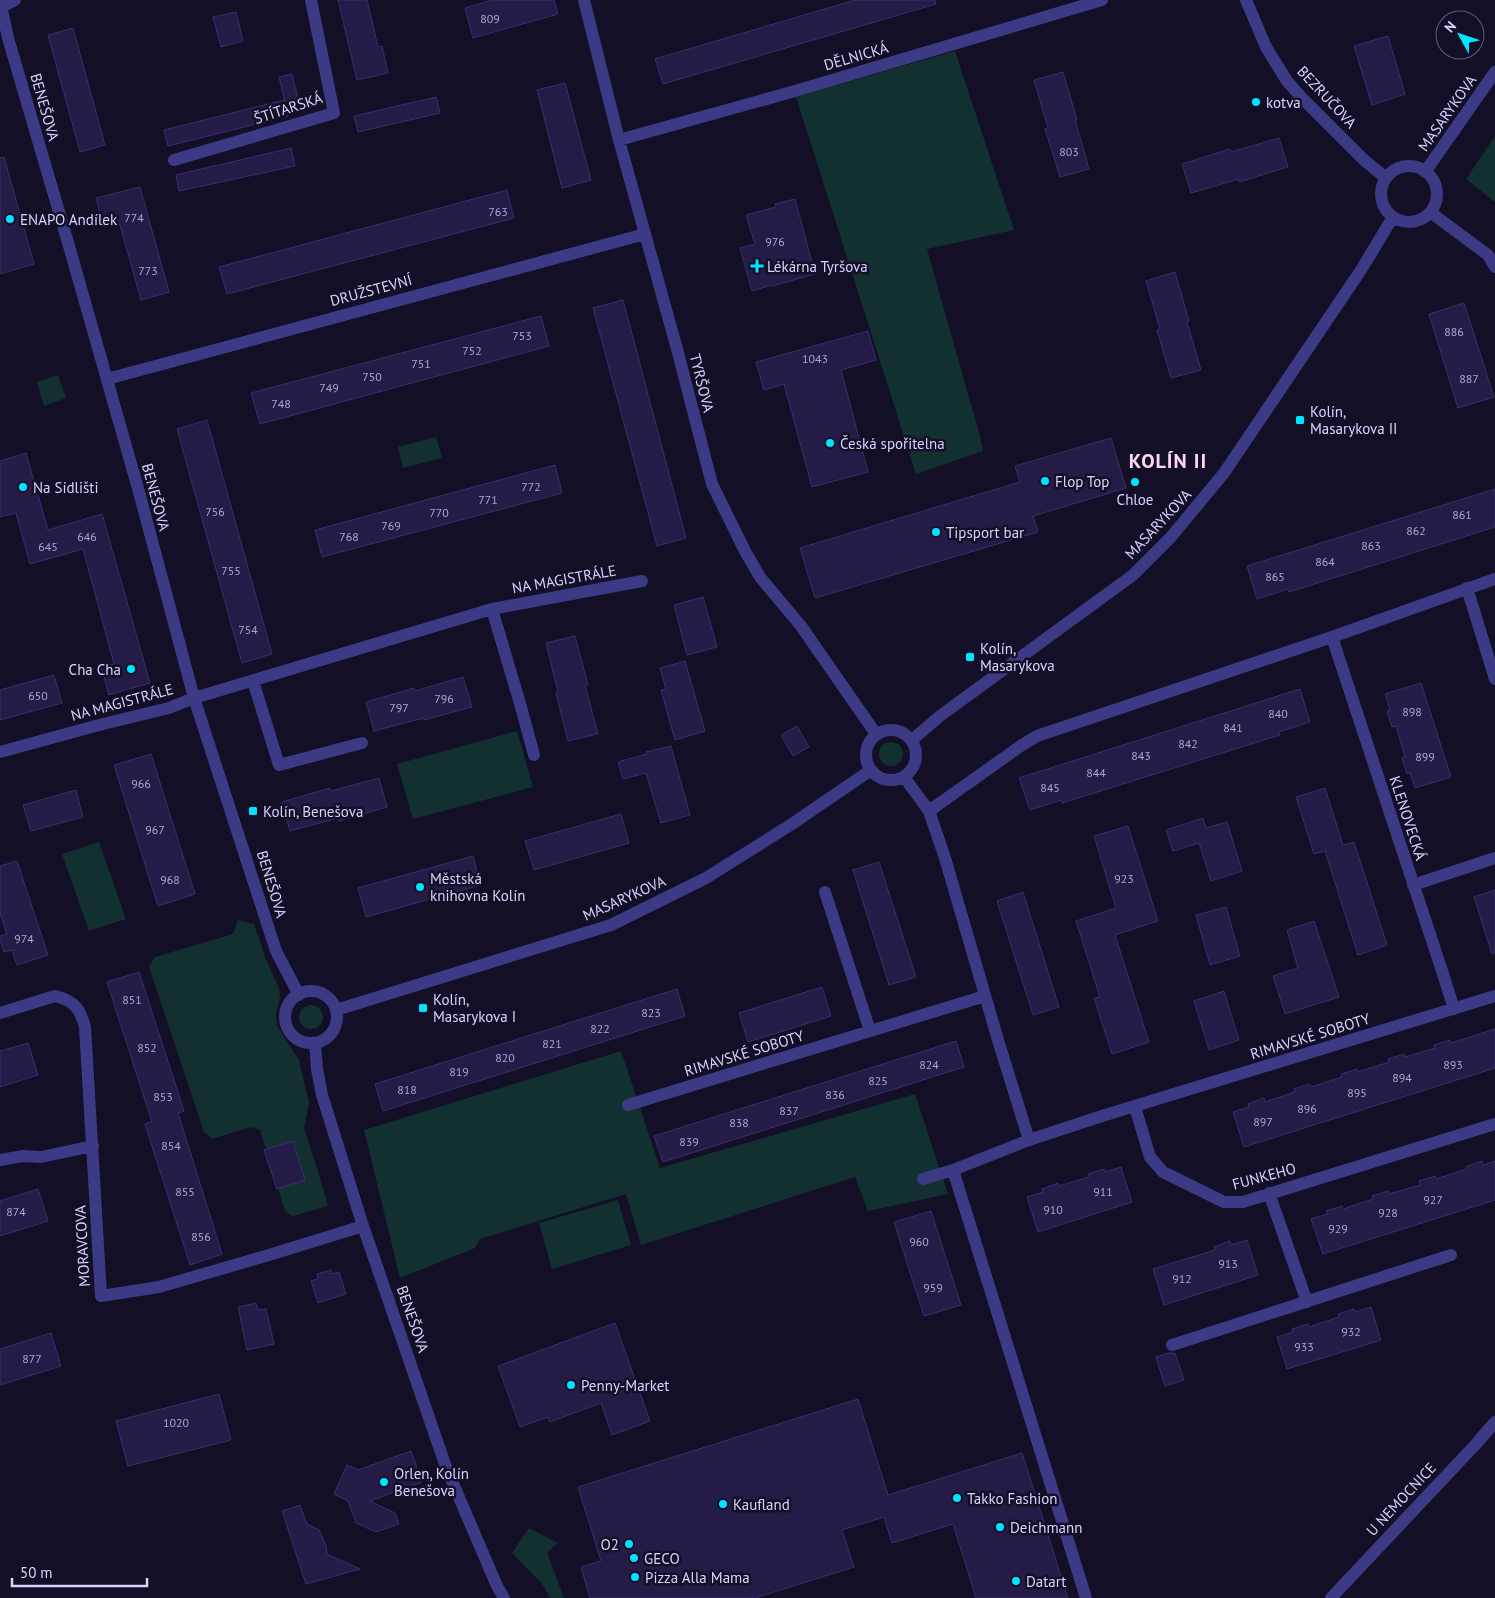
<svg xmlns="http://www.w3.org/2000/svg" width="1495" height="1598" font-family="'PT Sans',sans-serif">
<style>
.green{fill:#12302f}
.building{fill:#241b47;stroke:#3b2d73}
.lines{fill:none;stroke-linecap:round;stroke-linejoin:round}
.minor{stroke:#3d3a85;stroke-width:12}
.tertiary{stroke:#3d3a85;stroke-width:12}
.poi-dot{fill:#00e5ff;stroke:#130f26;stroke-width:2}
.labels{text-anchor:middle;dominant-baseline:central;stroke-width:5;stroke-linejoin:round;paint-order:stroke}
.number-label{font-size:12px;fill:#aca6d1}
.street-label{font-size:15px;fill:#d9d4ff;stroke:#130f26}
.poi-label{font-size:15px;fill:#d9d4ff;stroke:#130f26;text-anchor:start}
.district-label{font-size:20px;font-weight:bold;letter-spacing:1px;fill:#ffd6f0;stroke:#130f26}
</style>
<rect width="100%" height="100%" fill="#130f26"/>
<path class="green" d="M955,51L1014,230L927,249L980,436L983,451L916,474L796,97Z
M1495,136V202L1466,179Z
M58,375L66,398L44,406L37,382Z
M436,437L442,458L403,468L398,447Z
M517,731L533,787L413,819L397,764Z
M879 754a12 12 0 1 1 24 0a12 12 0 1 1-24 0Z
M99,842L126,919L89,931L62,854Z
M238,920L254,924L266,959L279,988L280,998L276,1013L277,1026L299,1060L309,1103L304,1128L318,1171L328,1206L293,1216L285,1211L260,1130L251,1127L212,1139L204,1132L149,967L155,957L233,934Z
M299 1017a12 12 0 1 1 24 0a12 12 0 1 1-24 0Z
M621,1051L660,1168L915,1094L948,1194L868,1211L855,1177L641,1245L626,1194L480,1239L475,1248L400,1278L364,1130Z
M618,1200L631,1245L552,1269L539,1223Z
M529,1528L558,1543L547,1552L564,1598H550L543,1585L512,1553Z"/>
<path class="building" d="M338,0H367L378,47L382,46L388,73L357,80Z
M493,0H554L558,14L473,38L465,8Z
M855,0H935L936,4L663,84L655,59Z
M236,12L243,41L221,47L213,17Z
M73,28L105,145L80,152L48,35Z
M1388,36L1405,94L1372,105L1354,46Z
M1063,72L1077,120H1075L1089,169L1060,177L1045,129L1048,128L1034,80Z
M292,74L298,98L285,102L279,77Z
M565,83L591,180L562,188L537,90Z
M436,97L440,113L358,132L354,116Z
M284,100L288,116L168,146L164,130Z
M1279,138L1288,167L1239,182V179L1191,193L1182,164L1230,149L1231,152Z
M291,148L295,166L179,191L176,175Z
M4,157L34,264L0,274V158Z
M140,187L169,292L141,300L120,225H117L115,217L102,220L96,198Z
M507,190L514,218L227,294L219,267Z
M795,199L815,274L772,286V285L752,291L740,248L755,244L746,215L776,207L775,204Z
M1175,272L1189,321L1187,322L1201,370L1171,378L1157,330L1160,329L1146,281Z
M623,300L686,538L657,546L593,308Z
M1464,303L1494,397L1458,408L1429,314Z
M541,316L549,346L260,424L251,393Z
M868,331L876,360L841,370L868,472L812,487L784,384L764,390L756,362Z
M207,420L272,654L242,663L177,429Z
M1111,438L1126,488L1033,516L1038,532L815,598L800,548L1020,482L1015,466Z
M26,453L48,530L102,514L150,683L109,695L101,667L114,664L83,549L30,564L16,513L0,517V461Z
M555,465L562,493L322,557L315,530Z
M1495,489V527L1289,592L1288,589L1257,599L1247,566Z
M703,597L717,647L687,655L674,605Z
M575,636L588,685H585L598,734L568,741L556,693L558,692L546,643Z
M685,661L705,731L675,740L661,690L666,689L660,668Z
M54,675L62,703L0,720V690Z
M463,677L472,707L424,720L423,718L374,731L366,702L414,688L415,691Z
M1421,683L1451,777L1415,788L1410,773L1407,774L1402,758L1405,757L1396,726L1392,727L1387,711L1390,710L1385,694Z
M1300,689L1310,722L1279,732L1280,735L1062,803L1061,800L1030,810L1019,778Z
M797,726L809,747L793,756L781,735Z
M671,746L690,815L661,823L646,773L623,779L618,762L647,754L646,752Z
M151,754L195,894L158,906L114,765Z
M379,778L387,807L339,821L338,818L290,831L282,802L330,788L331,791Z
M1325,788L1343,845L1354,842L1387,945L1358,955L1325,851L1314,854L1296,797Z
M76,790L83,817L31,831L23,805Z
M621,814L629,843L534,870L525,841Z
M1203,818L1206,828L1227,822L1242,871L1211,881L1199,843L1173,851L1166,830Z
M1128,826L1158,921L1115,935L1149,1042L1112,1054L1094,998L1100,997L1076,921L1116,908L1094,836Z
M473,856L477,872L478,871L481,885L366,917L358,888Z
M17,861L48,955L17,965L12,950L4,952L0,939V936L7,934L0,913V866Z
M879,862L916,977L889,985L853,870Z
M1495,890V953L1492,954L1474,897Z
M1023,892L1059,1007L1033,1015L997,901Z
M1226,907L1240,956L1210,965L1196,915Z
M1314,921L1339,997L1285,1014L1273,976L1298,968L1287,930Z
M139,972L184,1111L178,1113L222,1254L190,1265L145,1124L152,1122L107,982Z
M822,987L831,1016L748,1042L739,1013Z
M677,989L685,1016L383,1111L375,1084Z
M1224,991L1239,1040L1209,1050L1194,1001Z
M1495,1029V1068L1244,1147L1233,1112L1249,1107L1248,1104L1264,1098L1265,1102L1295,1092L1294,1089L1310,1084L1311,1087L1342,1077L1341,1074L1357,1069L1358,1072L1389,1062L1388,1059L1404,1054L1405,1057L1435,1048L1434,1045L1450,1040L1451,1043Z
M956,1041L964,1067L663,1162L654,1136Z
M28,1043L38,1075L0,1087V1051Z
M293,1141L305,1180L277,1189L264,1150Z
M1482,1161L1483,1165L1495,1161V1200L1323,1254L1311,1219L1328,1214L1326,1211L1342,1206L1343,1209L1373,1199L1372,1196L1388,1191L1389,1194L1420,1185L1419,1181L1435,1176L1436,1179L1467,1169L1466,1167Z
M1121,1167L1132,1202L1038,1232L1027,1197L1043,1192L1042,1189L1058,1183L1059,1186L1089,1177L1088,1174L1104,1169L1105,1172Z
M38,1189L48,1221L0,1236V1201Z
M931,1211L961,1305L924,1316L894,1222Z
M1247,1240L1258,1275L1164,1305L1153,1269L1215,1250L1214,1247L1230,1241L1231,1245Z
M331,1270L332,1274L339,1272L346,1294L318,1303L311,1281L318,1279L317,1274Z
M256,1303L258,1310L266,1309L274,1344L247,1350L238,1307Z
M1371,1307L1381,1340L1287,1369L1277,1337L1293,1332L1292,1329L1308,1324L1309,1327L1339,1317L1338,1314L1354,1309L1355,1312Z
M615,1323L650,1421L612,1435L601,1403L550,1422L548,1417L520,1427L498,1366Z
M51,1333L61,1366L0,1385V1349Z
M1169,1353H1175L1184,1380L1165,1386L1156,1357Z
M219,1394L231,1440L128,1466L116,1421Z
M858,1399L888,1495L1022,1453L1068,1598H976L953,1524L892,1543L884,1517L842,1530L854,1567L755,1598H590L581,1567L601,1561L578,1487Z
M411,1451L422,1482L370,1501L395,1513L399,1524L376,1532L356,1523L348,1501L334,1494L347,1465L358,1470Z
M300,1505L307,1524L319,1530L326,1545L327,1554L360,1569L306,1584L282,1511Z"/>
<g class="lines">
<path class="minor" d="M584,0L619,140L677,349L712,484L745,551L760,577L801,626L876,734
M1246,0L1266,47L1287,81L1302,98L1364,160L1386,178
M0,8L15,0
M619,140L795,91L1102,0
M174,160L334,113L311,0
M1381 194a28 28 0 1 1 56 0a28 28 0 1 1-56 0Z
M1425,172L1495,72
M1430,212L1488,255L1495,267
M107,379L645,234
M1467,588L1495,679
M492,609L521,707L534,755
M1332,637L1445,980L1454,1009
M253,681L279,765L362,743
M866 755a25 25 0 1 1 50 0a25 25 0 1 1-50 0Z
M912,740L940,716L1133,575L1171,537L1224,473L1361,270L1393,217
M0,752L103,724L169,708L194,698L492,609L642,581
M904,777L929,811L945,858L998,1040L1029,1140
M929,811L1022,745L1037,736L1332,637L1495,579
M1413,885L1495,858
M825,892L870,1031
M336,1010L611,925L706,878L792,824L871,770
M0,1013L55,996C75,1001 80,1009 85,1027L101,1296L159,1287L269,1255L363,1226
M628,1105L985,996
M1135,1107L1150,1157L1163,1172L1224,1202H1243L1495,1124
M0,1160L23,1156L41,1157L93,1146
M953,1170L1086,1598
M923,1179L953,1170L1029,1140L1102,1116L1495,996
M1269,1193L1307,1302
M1172,1345L1451,1255
M1331,1598L1476,1444L1495,1422"/>
<path class="tertiary" d="M0,1L8,38L69,246L139,492L194,698L276,951L299,995
M285 1017a26 26 0 1 1 52 0a26 26 0 1 1-52 0Z
M315,1043L317,1069L322,1095L363,1226L446,1467L497,1586L504,1598"/>
</g>
<g class="poi-dot">
<circle cx="1256" cy="102" r="5"/>
<circle cx="10" cy="219" r="5"/>
<path d="M754.5 258.5h5v5h5v5h-5v5h-5v-5h-5v-5h5z"/>
<rect x="1295" y="415" width="10" height="10" rx="2.5"/>
<circle cx="830" cy="443" r="5"/>
<circle cx="1045" cy="481" r="5"/>
<circle cx="1135" cy="482" r="5"/>
<circle cx="23" cy="487" r="5"/>
<circle cx="936" cy="532" r="5"/>
<rect x="965" y="652" width="10" height="10" rx="2.5"/>
<circle cx="131" cy="669" r="5"/>
<rect x="248" y="806" width="10" height="10" rx="2.5"/>
<circle cx="420" cy="887" r="5"/>
<rect x="418" y="1003" width="10" height="10" rx="2.5"/>
<circle cx="571" cy="1385" r="5"/>
<circle cx="384" cy="1482" r="5"/>
<circle cx="957" cy="1498" r="5"/>
<circle cx="723" cy="1504" r="5"/>
<circle cx="1000" cy="1527" r="5"/>
<circle cx="629" cy="1544" r="5"/>
<circle cx="634" cy="1558" r="5"/>
<circle cx="635" cy="1577" r="5"/>
<circle cx="1016" cy="1581" r="5"/>
</g>
<g class="labels">
<g class="number-label">
<text x="490" y="18">809</text>
<text x="1069" y="151">803</text>
<text x="498" y="211">763</text>
<text x="134" y="217">774</text>
<text x="775" y="241">976</text>
<text x="148" y="270">773</text>
<text x="1454" y="331">886</text>
<text x="522" y="335">753</text>
<text x="472" y="350">752</text>
<text x="815" y="358">1043</text>
<text x="421" y="363">751</text>
<text x="372" y="376">750</text>
<text x="1469" y="378">887</text>
<text x="329" y="387">749</text>
<text x="281" y="403">748</text>
<text x="531" y="486">772</text>
<text x="488" y="499">771</text>
<text x="215" y="511">756</text>
<text x="439" y="512">770</text>
<text x="1462" y="514">861</text>
<text x="391" y="525">769</text>
<text x="1416" y="530">862</text>
<text x="87" y="536">646</text>
<text x="349" y="536">768</text>
<text x="1371" y="545">863</text>
<text x="48" y="546">645</text>
<text x="1325" y="561">864</text>
<text x="231" y="570">755</text>
<text x="1275" y="576">865</text>
<text x="248" y="629">754</text>
<text x="38" y="695">650</text>
<text x="444" y="698">796</text>
<text x="399" y="707">797</text>
<text x="1412" y="711">898</text>
<text x="1278" y="713">840</text>
<text x="1233" y="727">841</text>
<text x="1188" y="743">842</text>
<text x="1141" y="755">843</text>
<text x="1425" y="756">899</text>
<text x="1096" y="772">844</text>
<text x="141" y="783">966</text>
<text x="1050" y="787">845</text>
<text x="155" y="829">967</text>
<text x="1124" y="878">923</text>
<text x="170" y="879">968</text>
<text x="24" y="938">974</text>
<text x="132" y="999">851</text>
<text x="651" y="1012">823</text>
<text x="600" y="1028">822</text>
<text x="552" y="1043">821</text>
<text x="147" y="1047">852</text>
<text x="505" y="1057">820</text>
<text x="929" y="1064">824</text>
<text x="1453" y="1064">893</text>
<text x="459" y="1071">819</text>
<text x="1402" y="1077">894</text>
<text x="878" y="1080">825</text>
<text x="407" y="1089">818</text>
<text x="1357" y="1092">895</text>
<text x="835" y="1094">836</text>
<text x="163" y="1096">853</text>
<text x="1307" y="1108">896</text>
<text x="789" y="1110">837</text>
<text x="1263" y="1121">897</text>
<text x="739" y="1122">838</text>
<text x="689" y="1141">839</text>
<text x="171" y="1145">854</text>
<text x="185" y="1191">855</text>
<text x="1103" y="1191">911</text>
<text x="1433" y="1199">927</text>
<text x="1053" y="1209">910</text>
<text x="16" y="1211">874</text>
<text x="1388" y="1212">928</text>
<text x="1338" y="1228">929</text>
<text x="201" y="1236">856</text>
<text x="919" y="1241">960</text>
<text x="1228" y="1263">913</text>
<text x="1182" y="1278">912</text>
<text x="933" y="1287">959</text>
<text x="1351" y="1331">932</text>
<text x="1304" y="1346">933</text>
<text x="32" y="1358">877</text>
<text x="176" y="1422">1020</text>
</g>
<g class="street-label">
<text transform="translate(856 56) rotate(-16)">DĚLNICKÁ</text>
<text transform="translate(1327 97) rotate(47)">BEZRUČOVA</text>
<text transform="translate(45 107) rotate(74)">BENEŠOVA</text>
<text transform="translate(288 108) rotate(-18)">ŠTÍTARSKÁ</text>
<text transform="translate(1447 113) rotate(-55)">MASARYKOVA</text>
<text transform="translate(371 290) rotate(-15)">DRUŽSTEVNÍ</text>
<text transform="translate(702 383) rotate(76)">TYRŠOVA</text>
<text transform="translate(156 497) rotate(75)">BENEŠOVA</text>
<text transform="translate(1158 524) rotate(-47)">MASARYKOVA</text>
<text transform="translate(564 579) rotate(-10)">NA MAGISTRÁLE</text>
<text transform="translate(122 702) rotate(-15)">NA MAGISTRÁLE</text>
<text transform="translate(1408 818) rotate(72)">KLENOVECKÁ</text>
<text transform="translate(272 884) rotate(73)">BENEŠOVA</text>
<text transform="translate(624 898) rotate(-24)">MASARYKOVA</text>
<text transform="translate(1310 1036) rotate(-17)">RIMAVSKÉ SOBOTY</text>
<text transform="translate(744 1053) rotate(-17)">RIMAVSKÉ SOBOTY</text>
<text transform="translate(1264 1176) rotate(-15)">FUNKEHO</text>
<text transform="translate(82 1246) rotate(-93)">MORAVCOVA</text>
<text transform="translate(413 1319) rotate(71)">BENEŠOVA</text>
<text transform="translate(1401 1499) rotate(-47)">U NEMOCNICE</text>
</g>
<g class="poi-label">
<text x="1266" y="102">kotva</text>
<text x="20" y="219">ENAPO Andílek</text>
<text x="767" y="266">Lékárna Tyršova</text>
<text x="1310" y="411">Kolín,<tspan x="1310" dy="17">Masarykova II</tspan></text>
<text x="840" y="443">Česká spořitelna</text>
<text x="1055" y="481">Flop Top</text>
<text x="33" y="487">Na Sídlišti</text>
<text x="1135" y="499" text-anchor="middle">Chloe</text>
<text x="946" y="532">Tipsport bar</text>
<text x="980" y="648">Kolín,<tspan x="980" dy="17">Masarykova</tspan></text>
<text x="121" y="669" text-anchor="end">Cha Cha</text>
<text x="263" y="811">Kolín, Benešova</text>
<text x="430" y="878">Městská<tspan x="430" dy="17">knihovna Kolín</tspan></text>
<text x="433" y="999">Kolín,<tspan x="433" dy="17">Masarykova I</tspan></text>
<text x="581" y="1385">Penny-Market</text>
<text x="394" y="1473">Orlen, Kolín<tspan x="394" dy="17">Benešova</tspan></text>
<text x="967" y="1498">Takko Fashion</text>
<text x="733" y="1504">Kaufland</text>
<text x="1010" y="1527">Deichmann</text>
<text x="619" y="1544" text-anchor="end">O2</text>
<text x="644" y="1558">GECO</text>
<text x="645" y="1577">Pizza Alla Mama</text>
<text x="1026" y="1581">Datart</text>
</g>
<g class="district-label">
<text x="1168" y="461">KOLÍN II</text>
</g>
</g>
<g transform="translate(1460 35) rotate(310)"><circle r="24" fill="#130f26" stroke="#625e7d"/>
<path d="M0-4L9 19L0 12L-9 19Z" fill="#00e5ff"/>
<text y="-8" font-size="14" font-weight="bold" text-anchor="middle" fill="#d9d4ff">N</text>
</g>
<path d="M12 1578v8h135v-8" fill="none" stroke="#d9d4ff" stroke-width="2.5"/>
<text x="20" y="1578" font-size="15" fill="#d9d4ff" stroke="#130f26" stroke-width="4" paint-order="stroke">50 m</text>
</svg>
